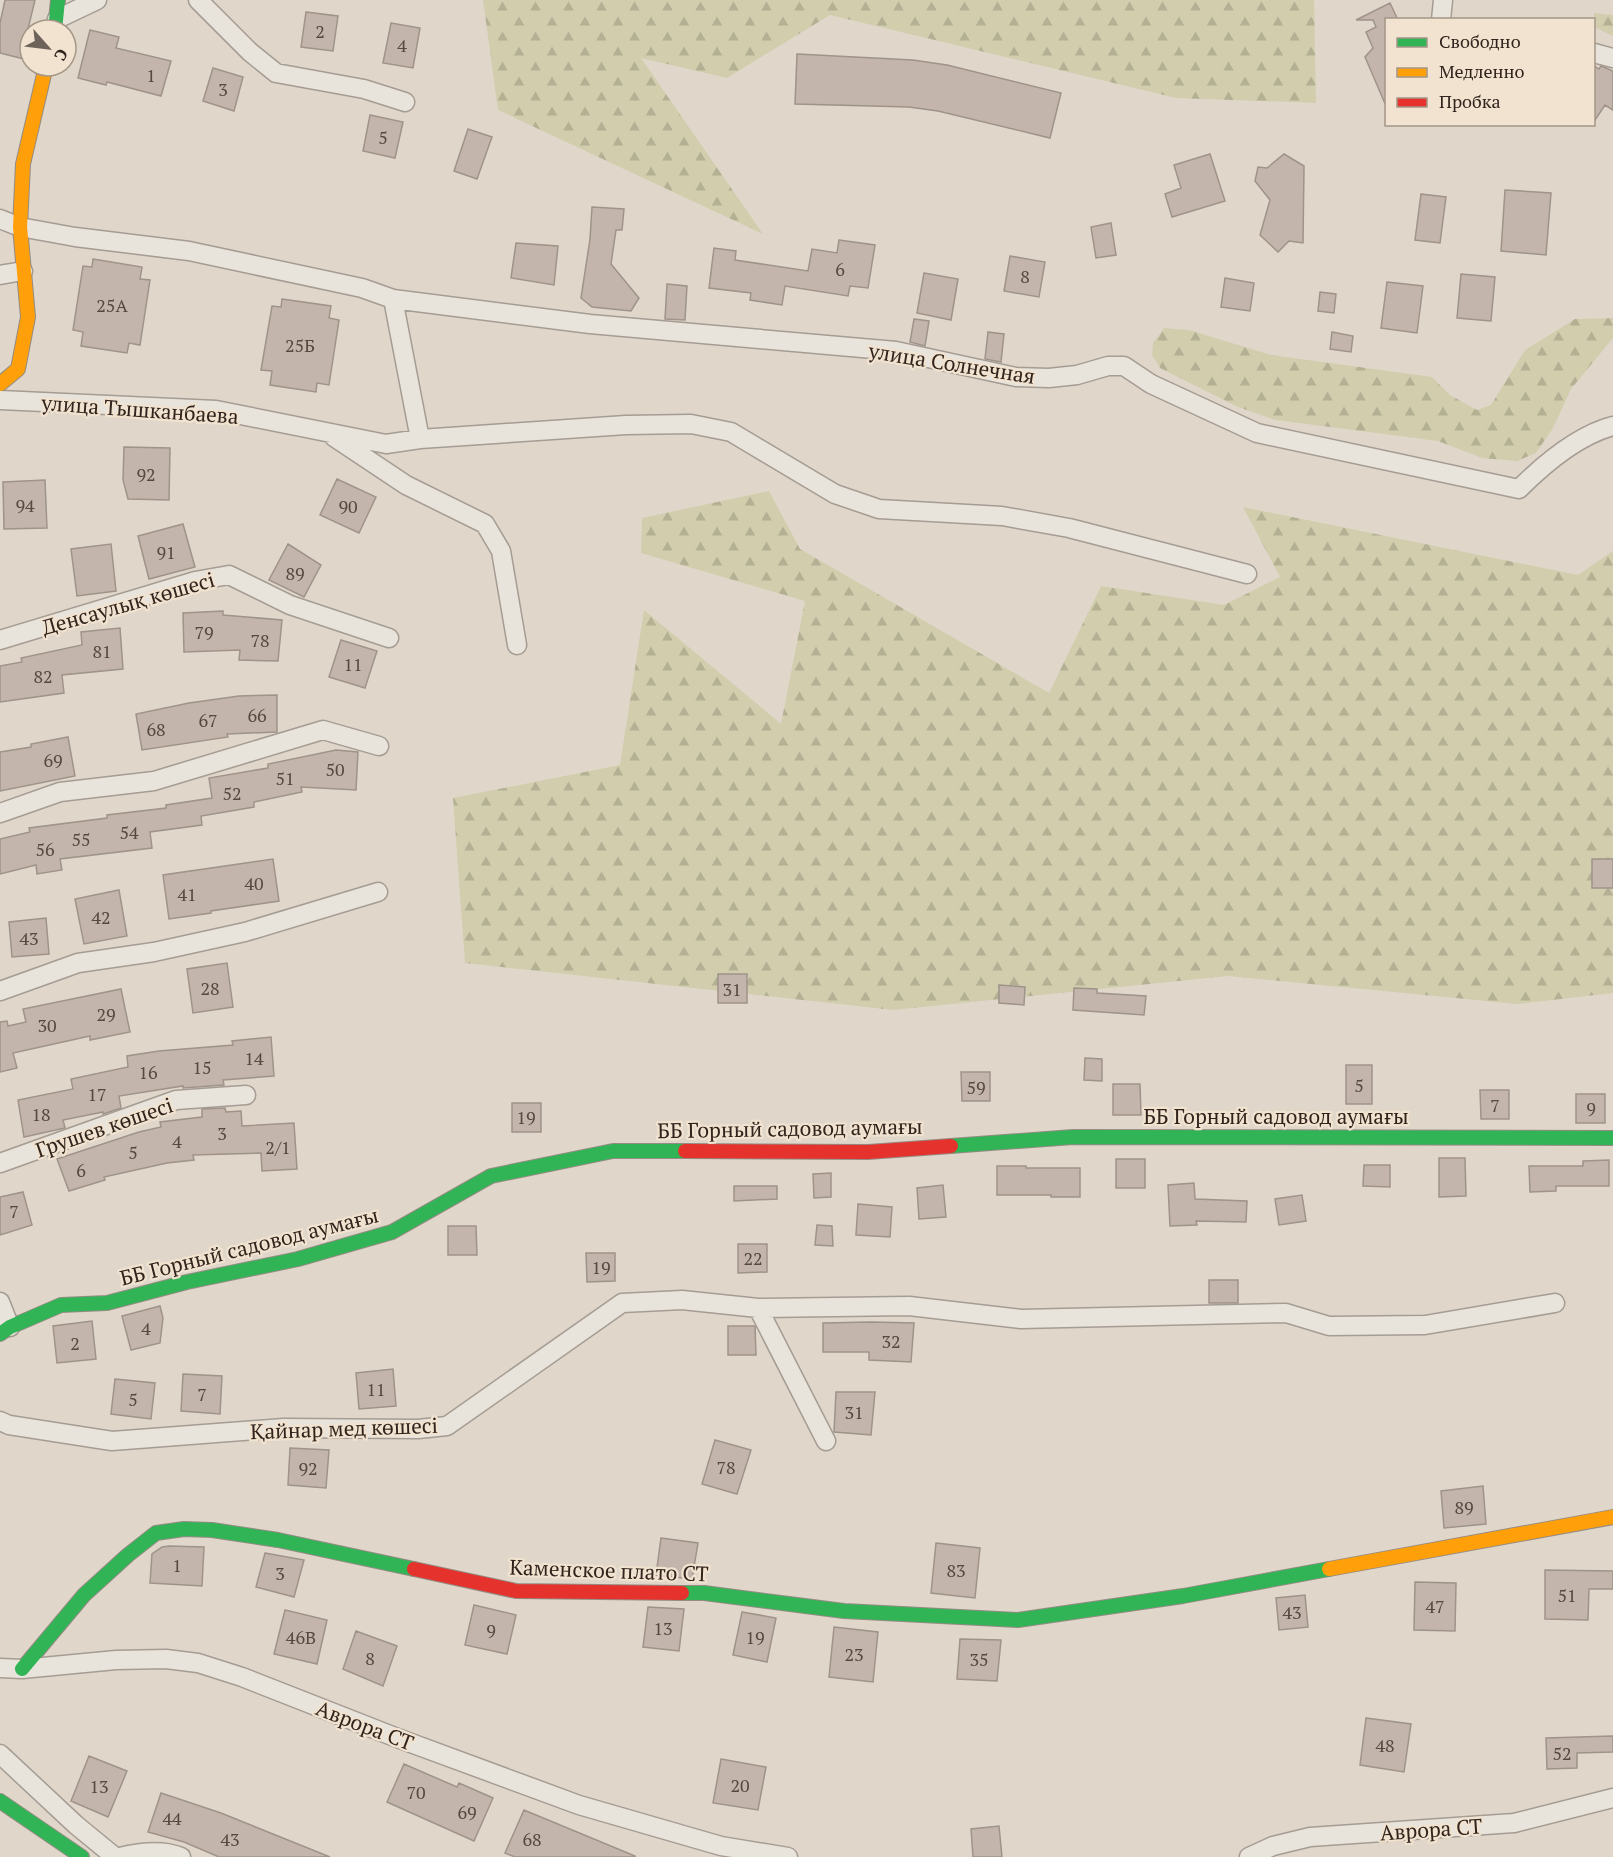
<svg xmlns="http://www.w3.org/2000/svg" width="1613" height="1857" font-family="'PT Serif',serif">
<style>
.forest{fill:url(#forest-firs)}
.building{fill:#c3b5ab;stroke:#9f938a;stroke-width:1.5}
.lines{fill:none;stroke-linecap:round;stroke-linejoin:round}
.street-casing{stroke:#a59c93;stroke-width:21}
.fast-casing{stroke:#948c84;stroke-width:16}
.slow-casing{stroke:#948c84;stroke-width:16}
.jam-casing{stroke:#948c84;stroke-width:16}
.street{stroke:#e8e3db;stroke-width:18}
.fast{stroke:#30b455;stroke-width:14}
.slow{stroke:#ff9f0a;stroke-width:14}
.jam{stroke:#e5322d;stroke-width:14}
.labels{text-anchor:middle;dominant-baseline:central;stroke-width:4.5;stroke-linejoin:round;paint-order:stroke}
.number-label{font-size:18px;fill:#564840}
.street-label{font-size:21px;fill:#31241d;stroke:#f1e3d0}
</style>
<defs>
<pattern id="forest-firs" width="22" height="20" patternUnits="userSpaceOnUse" patternTransform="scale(1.5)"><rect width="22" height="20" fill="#d1cdad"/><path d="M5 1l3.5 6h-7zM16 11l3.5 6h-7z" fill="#b4b094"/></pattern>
</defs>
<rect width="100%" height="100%" fill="#e0d7ca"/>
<path class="forest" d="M483,0H1314L1316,103L1176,98L830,15L727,78L641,58L763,234L498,110Z
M1594,13L1613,15V36L1594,27Z
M1613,318V338L1571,389L1553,428L1536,453L1517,461L1482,458L1438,441L1276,420L1238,407L1160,368L1152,355L1153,343L1164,328L1189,330L1271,355L1432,377L1450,395L1477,410L1491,405L1525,350L1575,319Z
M769,491L800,549L1049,693L1101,586L1224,605L1280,577L1243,507L1578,575L1613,551V993L1517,1004L1228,976L893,1010L465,963L453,798L620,765L644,610L781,724L805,601L641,553L642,518Z"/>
<path class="building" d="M5,0H35L28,29L31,30L24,59L0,53V23Z
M1390,3L1398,20H1386V106L1365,57L1373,48L1366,32L1376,27L1373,20H1356Z
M306,12L338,16L333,51L301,47Z
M391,23L420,28L413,68L383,63Z
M90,30L119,37L116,48L171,61L161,96L107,82L106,85L78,78Z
M797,54L913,60L947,65L1061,93L1050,138L938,111L909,107L795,104Z
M1593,65L1599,69L1601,66L1613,71V110L1605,105L1593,123Z
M213,68L243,77L234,111L203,101Z
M370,115L403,122L395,158L363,151Z
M468,129L492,137L477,179L454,171Z
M1210,154L1225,201L1172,217L1165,194L1181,188L1174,165Z
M1284,154L1304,166L1303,243L1289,241L1278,252L1260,235L1270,200L1255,181L1258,167L1267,168Z
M1505,190L1551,193L1546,255L1501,251Z
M1421,194L1446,197L1440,243L1415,240Z
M592,207L624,209L622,230H616L611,264L639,298L631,311L592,307L581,298L590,239Z
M1111,223L1116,255L1096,258L1091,227Z
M839,240L875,245L868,288L850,286L848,296L785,286L782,305L750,300L751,293L709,288L714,248L736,251L735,260L808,271L812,249L837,253Z
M516,243L558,246L554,285L511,278Z
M1010,256L1045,262L1039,297L1004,291Z
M93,259L142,267L140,279L150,280L140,345L129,343L127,353L81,346L83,332L73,330L83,266L92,267Z
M924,273L958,279L951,320L917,313Z
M1461,274L1495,277L1491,321L1457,318Z
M1225,278L1254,283L1250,311L1221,307Z
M1387,282L1423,286L1417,333L1381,328Z
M667,284L687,286L685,320L665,319Z
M1320,292L1336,294L1334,313L1318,311Z
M282,299L331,306L329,318L339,320L329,385L317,383L316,392L270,385L272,371L261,370L272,306L281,307Z
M914,319L929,321L925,346L910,342Z
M988,332L1004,334L1001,362L985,359Z
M1332,332L1353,336L1351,352L1330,349Z
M124,447L170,448L169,500L128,499L123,480Z
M337,479L376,497L359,533L320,515Z
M45,480L47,528L4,529L3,482Z
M183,524L195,567L149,579L138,536Z
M111,544L116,591L77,596L71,549Z
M288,544L321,565L304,597L269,580Z
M223,611V615L282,620L278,661L239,660L240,650L184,652L183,613Z
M120,628L123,669L62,675L64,693L0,702V666L22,662L21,658L82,645L81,632Z
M341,640L377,651L365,688L329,677Z
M277,695V732L227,734L228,737L142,750L136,714L189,703L239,696Z
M68,737L75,776L0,791V752L31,747V744Z
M336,750L358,752L356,790L301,787L302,792L254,802V807L201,816L202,825L150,832L152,848L60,859L62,870L37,874L36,865L0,874V839L30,832L29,828L107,818V815L166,808V805L212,798L209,778L268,768V764Z
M273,859L279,901L211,911V913L169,919L163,875Z
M1592,859H1613V888H1592Z
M119,890L127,936L84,944L75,899Z
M46,918L49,954L12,957L9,922Z
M227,963L233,1007L193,1013L187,969Z
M718,974H747V1003H718Z
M999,985L1025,987L1024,1005L999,1003Z
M1074,988L1097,989V993L1146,996L1144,1015L1073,1010Z
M121,989L130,1032L90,1040V1036L13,1053L17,1068L0,1072V1022L7,1021L8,1026L26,1022L23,1009Z
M271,1037L274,1076L223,1080L224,1085L183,1088V1086L119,1096L121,1108L103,1114V1112L63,1120L65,1128L24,1137L18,1100L73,1089L71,1079L128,1067L127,1056L159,1051L233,1045L232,1041Z
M1085,1058L1102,1059V1081L1084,1080Z
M1346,1065H1372V1104H1346Z
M961,1072H990V1101H962Z
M1113,1084H1140L1141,1115H1113Z
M1480,1090H1509V1119H1481Z
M1576,1094H1605V1123H1576Z
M512,1103H541V1132H512Z
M225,1108L226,1112L241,1111L242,1126L294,1123L297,1169L262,1171L261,1153L193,1155L194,1160L167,1163L104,1177L105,1180L69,1191L57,1159L139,1132L161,1127L160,1122L202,1117V1109Z
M1439,1158H1465L1466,1196L1439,1197Z
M1116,1159H1145V1188H1116Z
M1609,1160V1186H1556V1191L1530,1192L1529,1166H1583V1161Z
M1364,1165H1390V1187L1363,1186Z
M997,1166H1026V1168H1080V1197H1051V1195H997Z
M831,1173V1197L814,1198L813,1174Z
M1194,1183L1195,1199L1247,1201L1246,1222L1196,1221L1197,1225L1170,1226L1168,1185Z
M943,1185L946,1217L919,1219L917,1188Z
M734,1186H777V1199L734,1201Z
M23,1192L32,1225L0,1235V1197Z
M1302,1195L1306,1221L1279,1225L1275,1199Z
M858,1204L892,1207L890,1237L856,1235Z
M817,1225L832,1226L833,1246L815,1245Z
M448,1226H476L477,1255H448Z
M738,1244H767V1272L738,1273Z
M586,1253H615V1281L587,1282Z
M1209,1280H1238V1303H1209Z
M160,1306L163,1318L160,1343L131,1350L122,1316Z
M92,1321L96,1359L57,1363L53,1326Z
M871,1322L914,1323L911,1362L869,1360V1352H823V1323Z
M728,1326H755L756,1355H728Z
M393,1369L396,1406L359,1409L356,1373Z
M183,1374L222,1376L220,1414L181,1411Z
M115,1379L155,1383L151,1419L111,1414Z
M836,1392H875L871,1435L834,1432Z
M715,1440L751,1450L737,1494L702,1484Z
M290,1448L329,1450L326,1488L288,1485Z
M1483,1486L1486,1524L1444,1528L1441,1491Z
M661,1538L698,1543L692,1579L656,1575Z
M936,1543L980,1548L975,1598L931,1593Z
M169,1546L204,1547L202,1586L150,1583L152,1554L162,1547Z
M265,1553L304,1560L294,1597L256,1587Z
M1545,1570L1613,1571V1589H1589L1588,1620L1545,1619Z
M1415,1582L1456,1583L1455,1631L1414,1630Z
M1305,1595L1308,1627L1279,1630L1276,1598Z
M474,1605L516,1615L507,1654L465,1645Z
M648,1607L684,1609L679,1651L643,1647Z
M285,1610L327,1620L317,1664L274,1654Z
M742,1612L776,1618L767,1662L733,1655Z
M834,1627L878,1632L873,1682L829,1677Z
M356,1631L397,1646L383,1686L343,1669Z
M960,1639L1001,1640L997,1681L957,1679Z
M1366,1718L1411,1724L1404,1772L1360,1765Z
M1613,1736V1752L1577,1753V1768L1547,1769L1546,1738Z
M89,1756L127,1771L108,1817L71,1801Z
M721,1759L766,1767L758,1810L713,1803Z
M404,1764L457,1787L459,1783L493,1798L474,1841L387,1802Z
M161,1793L221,1813L330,1857H219L184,1842L148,1832Z
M524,1810L635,1856V1857H515L505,1853Z
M999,1826L1002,1857H973L971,1829Z"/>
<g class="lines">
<defs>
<path id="street" d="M198,0L250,52L276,73L364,89L405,102
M57,19L97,0
M1441,20L1443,0
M1594,53L1613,58
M0,219L20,227L75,237L189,251L362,288L393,299
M0,275L23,271
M0,400L216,410L386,444L420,439L626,425L691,424L731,432L835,494L879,509L1002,516L1069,528L1247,574
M334,437L406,485L485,524L501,551L517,645
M420,439L393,299L590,324L896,351L1016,377L1049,378L1077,375L1108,366H1124L1151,384L1257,433L1519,489C1544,464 1579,435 1613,426
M0,640L195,581L229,575L290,605L389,638
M0,813L60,792L154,781L323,730L379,746
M0,991L78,963L154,952L245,932L378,892
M0,1163L176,1100L246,1095
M0,1302L10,1327
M758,1308L826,1441
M0,1421L9,1425L112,1441L283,1428L418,1429L447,1426L622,1303L682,1300L758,1308L909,1306L1021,1319L1286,1313L1329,1326L1425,1325L1555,1303
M0,1668L22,1669L116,1660L166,1659L198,1663L242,1677L400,1739L579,1805L721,1846L788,1857
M0,1754L76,1825L115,1857
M120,1857C140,1852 162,1849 181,1857
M1249,1857L1273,1846L1310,1837L1514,1823L1613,1798"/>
<path id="fast" d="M55,30L58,0
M951,1146L1073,1137L1613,1138
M0,1334L10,1327L61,1305L107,1303L187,1282L298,1259L392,1232L491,1176L613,1151H685
M682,1593H704L844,1611L1018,1620L1183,1596L1329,1569
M22,1669L84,1595L128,1555L156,1533L184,1529L212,1530L278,1540L414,1569
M0,1801L82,1857"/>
<path id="slow" d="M0,384L18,369L28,317L20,227L23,164L46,66
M1329,1569L1613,1517"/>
<path id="jam" d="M685,1151L868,1152L951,1146
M414,1569L516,1591L682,1593"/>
</defs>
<use href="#street" class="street-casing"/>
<use href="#fast" class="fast-casing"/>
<use href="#slow" class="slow-casing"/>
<use href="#jam" class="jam-casing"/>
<use href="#street" class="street"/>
<use href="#fast" class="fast"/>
<use href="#slow" class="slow"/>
<use href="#jam" class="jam"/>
</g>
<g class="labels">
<g class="number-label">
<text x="320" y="31">2</text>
<text x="402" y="45">4</text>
<text x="151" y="75">1</text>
<text x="223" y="89">3</text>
<text x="383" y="137">5</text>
<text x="840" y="269">6</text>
<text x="1025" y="276">8</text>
<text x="112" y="305">25А</text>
<text x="300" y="345">25Б</text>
<text x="146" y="474">92</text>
<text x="25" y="505">94</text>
<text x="348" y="506">90</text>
<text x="166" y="552">91</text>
<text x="295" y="573">89</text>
<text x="204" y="632">79</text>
<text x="260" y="640">78</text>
<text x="102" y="651">81</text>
<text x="353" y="664">11</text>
<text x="43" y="676">82</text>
<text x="257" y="715">66</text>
<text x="208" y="720">67</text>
<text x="156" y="729">68</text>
<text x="53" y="760">69</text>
<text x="335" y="769">50</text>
<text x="285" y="778">51</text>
<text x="232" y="793">52</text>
<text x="129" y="832">54</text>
<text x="81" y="839">55</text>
<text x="45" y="849">56</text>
<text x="254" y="883">40</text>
<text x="187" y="894">41</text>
<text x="101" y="917">42</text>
<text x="29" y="938">43</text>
<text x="210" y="988">28</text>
<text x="732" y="989">31</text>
<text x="106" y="1014">29</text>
<text x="47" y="1025">30</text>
<text x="254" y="1058">14</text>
<text x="202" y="1067">15</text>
<text x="148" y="1072">16</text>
<text x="1359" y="1085">5</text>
<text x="976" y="1087">59</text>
<text x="97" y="1094">17</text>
<text x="1495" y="1105">7</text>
<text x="1591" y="1108">9</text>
<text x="41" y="1114">18</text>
<text x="526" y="1117">19</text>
<text x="222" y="1133">3</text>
<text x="177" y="1141">4</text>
<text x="278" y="1147">2/1</text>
<text x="133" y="1152">5</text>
<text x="81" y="1170">6</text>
<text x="14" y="1211">7</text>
<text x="753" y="1258">22</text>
<text x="601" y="1267">19</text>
<text x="146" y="1328">4</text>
<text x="891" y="1341">32</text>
<text x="75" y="1343">2</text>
<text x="376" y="1389">11</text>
<text x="202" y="1394">7</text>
<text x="133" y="1399">5</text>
<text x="854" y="1412">31</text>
<text x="726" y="1467">78</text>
<text x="308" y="1468">92</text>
<text x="1464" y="1507">89</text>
<text x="177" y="1565">1</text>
<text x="956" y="1570">83</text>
<text x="280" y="1573">3</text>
<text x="1567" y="1595">51</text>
<text x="1435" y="1606">47</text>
<text x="1292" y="1612">43</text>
<text x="663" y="1628">13</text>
<text x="491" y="1630">9</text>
<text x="301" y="1637">46В</text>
<text x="755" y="1637">19</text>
<text x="854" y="1654">23</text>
<text x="370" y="1658">8</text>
<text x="979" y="1659">35</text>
<text x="1385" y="1745">48</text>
<text x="1562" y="1753">52</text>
<text x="740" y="1785">20</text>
<text x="99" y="1786">13</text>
<text x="416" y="1792">70</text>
<text x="467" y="1812">69</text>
<text x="172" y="1818">44</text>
<text x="230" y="1839">43</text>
<text x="532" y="1839">68</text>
</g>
<g class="street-label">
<text transform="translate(952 363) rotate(9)">улица Солнечная</text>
<text transform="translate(140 409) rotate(4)">улица Тышканбаева</text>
<text transform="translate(128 603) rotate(-16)">Денсаулық көшесі</text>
<text x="1276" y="1116">ББ Горный садовод аумағы</text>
<text transform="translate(104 1127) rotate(-19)">Грушев көшесі</text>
<text transform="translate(790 1128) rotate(-1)">ББ Горный садовод аумағы</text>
<text transform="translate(249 1246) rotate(-14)">ББ Горный садовод аумағы</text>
<text transform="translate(344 1428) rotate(-2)">Қайнар мед көшесі</text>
<text transform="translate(609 1570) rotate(2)">Каменское плато СТ</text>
<text transform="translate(365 1725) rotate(21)">Аврора СТ</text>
<text transform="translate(1431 1829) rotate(-4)">Аврора СТ</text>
</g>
</g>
<rect x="1385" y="18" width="210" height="108" fill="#f1e3d0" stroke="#a49788" stroke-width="1.5"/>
<rect x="1397" y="38" width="30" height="9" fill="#30b455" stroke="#a49788" stroke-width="1.5"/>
<text x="1439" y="48" font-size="18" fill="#31241d">Свободно</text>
<rect x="1397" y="68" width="30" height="9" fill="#ff9f0a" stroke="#a49788" stroke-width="1.5"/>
<text x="1439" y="78" font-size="18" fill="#31241d">Медленно</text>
<rect x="1397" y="98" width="30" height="9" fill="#e5322d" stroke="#a49788" stroke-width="1.5"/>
<text x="1439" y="108" font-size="18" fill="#31241d">Пробка</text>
<g transform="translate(48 48) rotate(118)"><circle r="28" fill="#f1e3d0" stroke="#a49788" stroke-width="1.5"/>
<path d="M0-4.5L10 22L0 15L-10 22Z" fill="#6e635a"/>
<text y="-9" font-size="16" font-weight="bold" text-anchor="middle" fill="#31241d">С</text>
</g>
</svg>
